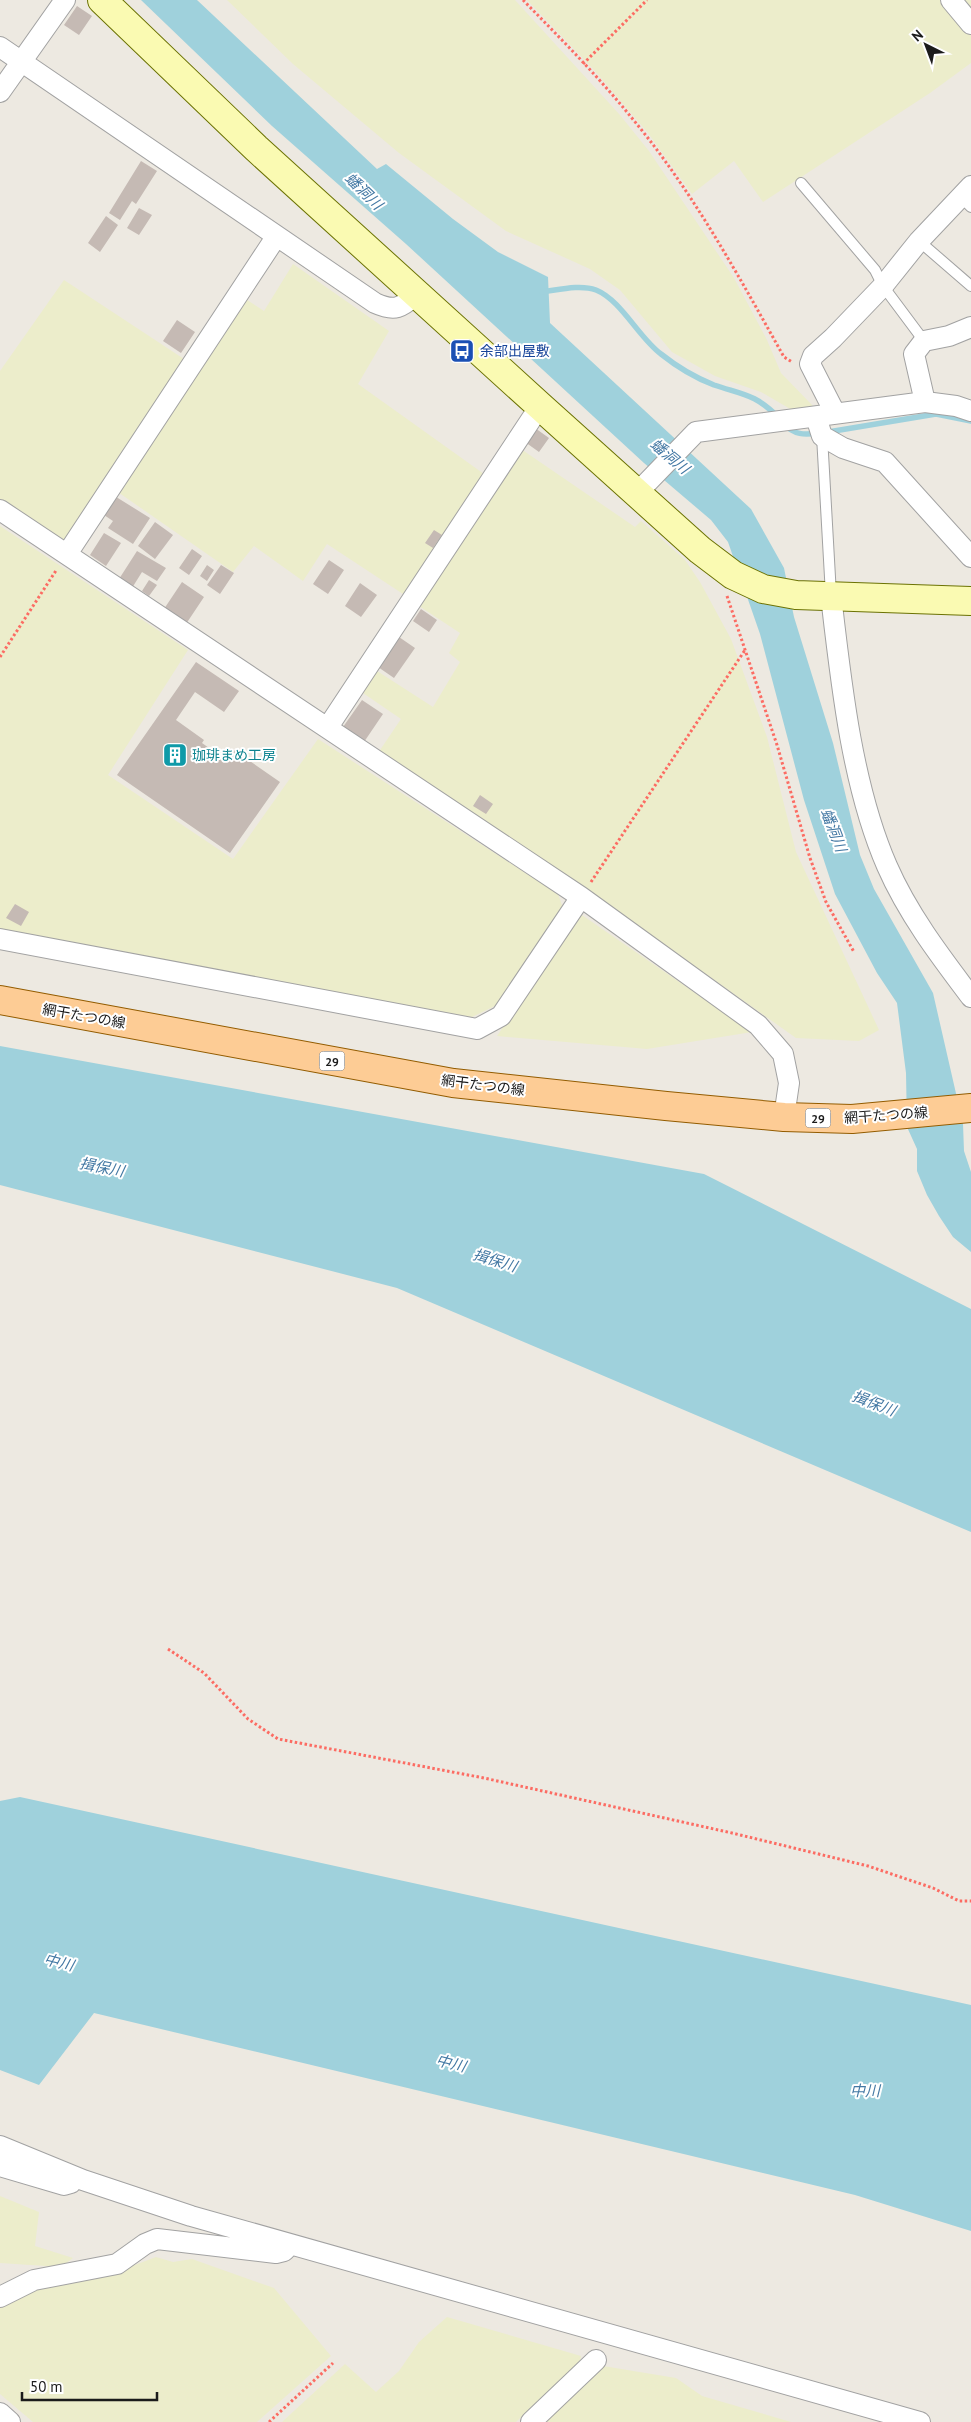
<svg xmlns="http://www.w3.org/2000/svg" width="971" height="2422" font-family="'PT Sans','Noto Sans JP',sans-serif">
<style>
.farmland{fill:#ecedcb}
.water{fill:#9fd1dc}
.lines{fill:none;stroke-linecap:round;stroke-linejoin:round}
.stream{stroke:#9fd1dc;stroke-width:5.5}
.building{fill:#c5bab4}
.lane-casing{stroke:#a2a2a2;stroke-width:12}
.street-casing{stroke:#a2a2a2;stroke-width:22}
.secondary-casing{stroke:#6b7203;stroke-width:30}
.primary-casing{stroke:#935c00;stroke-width:30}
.path{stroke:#fc6c63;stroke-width:3;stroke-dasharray:2.5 2.5;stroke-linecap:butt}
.lane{stroke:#fff;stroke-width:10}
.street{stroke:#fff;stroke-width:20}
.secondary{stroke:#fafab2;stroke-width:28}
.primary{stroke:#fdcc95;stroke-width:28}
.labels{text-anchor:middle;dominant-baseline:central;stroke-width:4;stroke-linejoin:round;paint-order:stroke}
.shield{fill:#fff;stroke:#5f5f5f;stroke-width:1}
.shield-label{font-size:12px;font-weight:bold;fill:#1b1b1b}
.transit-label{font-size:14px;fill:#164399;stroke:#fff;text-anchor:start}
.culture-label{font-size:14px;fill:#0d838f;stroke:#fff;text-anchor:start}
.street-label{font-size:14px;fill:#1b1b1b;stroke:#fff}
.water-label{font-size:15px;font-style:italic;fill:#4479a4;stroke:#fff}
</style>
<rect width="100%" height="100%" fill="#ede9e1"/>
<path class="farmland" d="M227,0H515L620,115L649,151L734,278L767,340L781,373L813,406L792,410L761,392L715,376L672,352L620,290L590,269L506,231L399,153L293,64Z
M527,0H971V63L930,93L763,202L734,161L692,194L648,133L594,70Z
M293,264L389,331L358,384L484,474L403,594L327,544L303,581L254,546L233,572L115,490L241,296L264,311Z
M64,280L184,359L63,542L0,499V371Z
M521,449L635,527L641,521L685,560L700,582L731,639L767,737L796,852L879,1030L859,1041L796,1038L572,879L378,753L401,719L360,691L374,669L433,707L460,662L449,653L460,633L416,604Z
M0,526L188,650L108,775L233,859L318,739L558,894L563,908L497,1005L472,1017L0,933Z
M579,913L752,1032L647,1049L497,1036Z
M0,2196L39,2212L35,2246L73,2258L61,2267L0,2263Z
M156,2257L173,2262L192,2259L274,2288L331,2356L257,2422H33L0,2394V2306L31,2291L100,2278Z
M447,2317L581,2356L580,2362L516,2422H282L345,2364L376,2392L399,2371L419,2342Z
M603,2366L676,2378L702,2396L791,2422H543Z"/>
<path class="water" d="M141,0H197L377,169L386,164L453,219L498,252L548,277L550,323L751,509L784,568L794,617L833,743L860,855L874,889L933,993L963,1124L964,1151L971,1172V1252L953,1237L939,1216L927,1195L917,1171V1149L907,1127L906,1073L897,1003L877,973L835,894L804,800L760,634L728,542L711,520L644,463L406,244L272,126Z
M0,1046L704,1174L971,1309V1532L397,1288L0,1185Z
M20,1797L971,2005V2231L855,2195L94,2013L39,2085L0,2070V1801Z"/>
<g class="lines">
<path class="stream" d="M542,292C558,290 580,284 596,290C621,300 639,338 661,354C676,366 696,378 714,385C744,395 755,394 778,417
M784,424C794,435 804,435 819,433
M828,432L936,414L971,421"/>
</g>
<path class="building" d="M77,6L92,16L79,35L64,25Z
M141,161L157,171L136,204L132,201L120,220L109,213Z
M139,208L152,215L139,235L127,228Z
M106,216L118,225L100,252L88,243Z
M177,320L195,332L181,353L163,341Z
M535,428L549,438L539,452L525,442Z
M113,495L150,518L133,544L108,528L113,521L101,513Z
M155,522L173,535L155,559L138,546Z
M434,530L442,535L433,548L425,543Z
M104,533L121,543L106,566L90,555Z
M192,549L202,556L189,575L179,568Z
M137,551L166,568L157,581L142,572L132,588L119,579Z
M329,560L344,570L328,594L313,584Z
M207,565L214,570L207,581L200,576Z
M221,565L234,573L220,594L207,585Z
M149,580L157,585L149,596L142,591Z
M182,582L204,597L186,624L164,609Z
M360,583L377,595L361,617L345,606Z
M421,609L437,620L429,632L413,621Z
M399,637L415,648L394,678L378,667Z
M196,662L239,691L224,712L195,692L176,720L204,740L202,743L226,760L234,750L280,782L230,853L117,775Z
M362,700L383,714L364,742L343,727Z
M480,795L493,804L486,814L473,806Z
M15,904L29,912L21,926L6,918Z"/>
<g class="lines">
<defs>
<path id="lane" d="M801,183L875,270L883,286L924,341
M960,196L971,207
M919,241L971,286
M822,436L831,595"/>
<path id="street" d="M951,0L971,24
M0,47L375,303C395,312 401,308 417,294
M0,92L65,0
M925,402L914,354L924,341L949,336L971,327
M835,413L810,364L813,356L833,338L883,286L919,241L971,186
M816,417L822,436L843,448L885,462L971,557
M637,493L696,432L925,402L956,406L971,411
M0,510L581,897L758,1025L783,1054L789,1083L784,1117
M67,554L276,237
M831,596C841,683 852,786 887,866C908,914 940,956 971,997
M328,727L540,406
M0,939L477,1029L501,1016L581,897
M0,2146L83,2180L191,2216L920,2422
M0,2166L64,2185L71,2183
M0,2297L34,2280L117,2264L145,2244L157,2239L276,2253L284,2251L290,2245
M0,2413L10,2422
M531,2422L596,2360"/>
<path id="secondary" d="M102,0L256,148L540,406L700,550L733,575L763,589L796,595L971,601"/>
<path id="primary" d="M0,1000L453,1083L666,1106L784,1117L852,1119L971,1108"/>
</defs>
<use href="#lane" class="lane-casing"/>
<use href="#street" class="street-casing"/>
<use href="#secondary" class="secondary-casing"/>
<use href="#primary" class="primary-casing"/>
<path class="path" d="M523,0C560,38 598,76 631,117C692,190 738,275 784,357L792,362
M583,64L647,0
M727,596L777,745L810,858L826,902L854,952
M0,657L57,569
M591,882L745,650
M168,1649L204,1673L248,1719L278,1739L484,1778L732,1833L868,1866L933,1888L959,1901H971
M269,2422L333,2363"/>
<use href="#lane" class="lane"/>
<use href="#street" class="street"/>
<use href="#secondary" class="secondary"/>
<use href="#primary" class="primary"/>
</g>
<defs>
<symbol id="bus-square" viewBox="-11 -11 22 22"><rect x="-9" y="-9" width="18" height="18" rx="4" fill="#1a4fb4" stroke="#fff"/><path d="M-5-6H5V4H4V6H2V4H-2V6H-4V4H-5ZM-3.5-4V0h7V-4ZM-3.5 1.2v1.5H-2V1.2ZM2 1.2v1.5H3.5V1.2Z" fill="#fff"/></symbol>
<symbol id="building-square" viewBox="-11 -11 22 22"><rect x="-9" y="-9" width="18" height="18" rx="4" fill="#0f9aa8" stroke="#fff"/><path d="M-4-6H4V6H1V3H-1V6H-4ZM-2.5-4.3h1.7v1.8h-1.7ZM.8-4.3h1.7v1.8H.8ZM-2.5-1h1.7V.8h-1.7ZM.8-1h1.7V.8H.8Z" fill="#fff"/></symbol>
</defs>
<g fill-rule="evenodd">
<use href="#bus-square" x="448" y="337" width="28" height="28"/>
<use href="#building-square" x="161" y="741" width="28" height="28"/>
</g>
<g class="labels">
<g class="shield">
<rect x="319.5" y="1051.5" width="25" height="19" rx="4"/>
<rect x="805.5" y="1108.5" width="25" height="19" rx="4"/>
</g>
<g class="shield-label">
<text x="332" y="1061">29</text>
<text x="818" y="1118">29</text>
</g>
<g class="transit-label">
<text x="480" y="351">余部出屋敷</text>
</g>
<g class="culture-label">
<text x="192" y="755">珈琲まめ工房</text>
</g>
<g class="street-label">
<text transform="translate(84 1016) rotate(10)">網干たつの線</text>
<text transform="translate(483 1085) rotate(7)">網干たつの線</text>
<text transform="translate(886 1115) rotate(-4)">網干たつの線</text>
</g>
<g class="water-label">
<text transform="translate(364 191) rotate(44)">蟠洞川</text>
<text transform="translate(670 456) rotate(40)">蟠洞川</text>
<text transform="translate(834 830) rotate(69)">蟠洞川</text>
<text transform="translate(102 1167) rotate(11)">揖保川</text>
<text transform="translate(495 1260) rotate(17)">揖保川</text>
<text transform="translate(874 1403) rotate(21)">揖保川</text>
<text transform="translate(59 1962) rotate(14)">中川</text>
<text transform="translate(451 2063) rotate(14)">中川</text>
<text x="865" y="2090">中川</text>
</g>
</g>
<g transform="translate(926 45) rotate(318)" stroke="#ffffff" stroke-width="4" paint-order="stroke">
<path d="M0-4L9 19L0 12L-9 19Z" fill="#1b1b1b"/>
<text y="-8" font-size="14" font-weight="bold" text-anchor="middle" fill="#1b1b1b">N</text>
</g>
<path d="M22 2392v8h135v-8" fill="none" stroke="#1b1b1b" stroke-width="2.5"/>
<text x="30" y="2392" font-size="15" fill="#1b1b1b" stroke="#ffffff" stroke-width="4" paint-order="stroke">50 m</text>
</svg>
